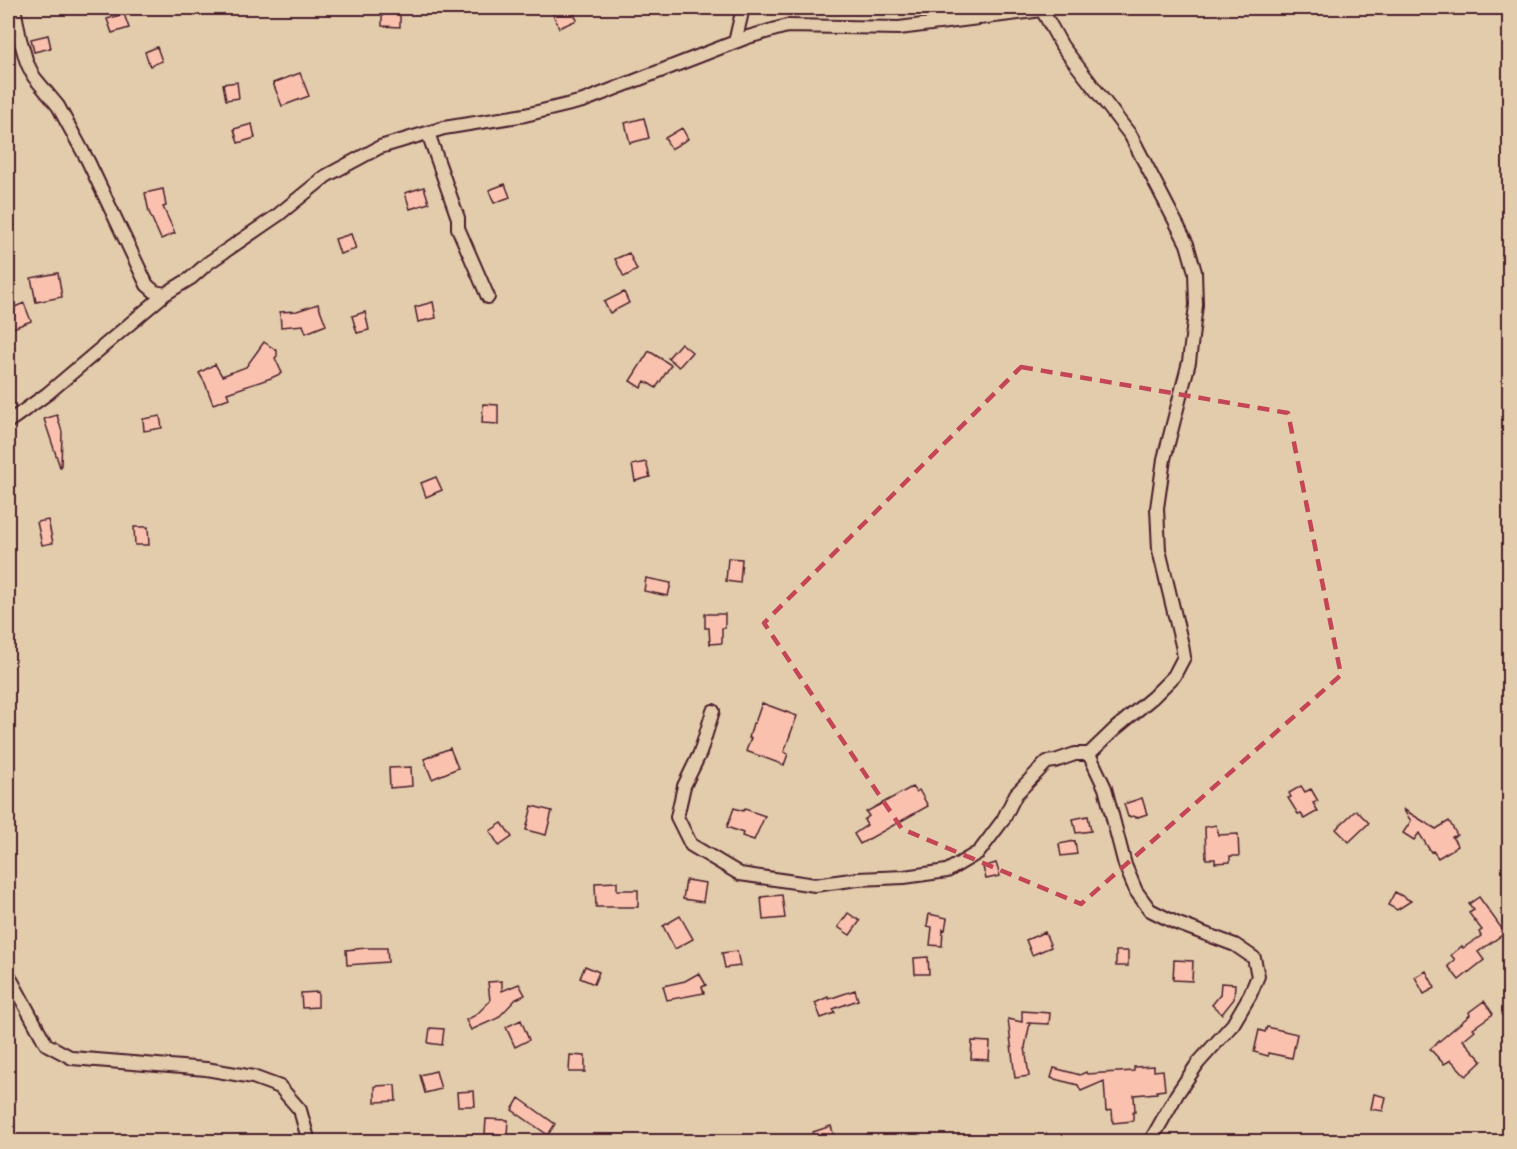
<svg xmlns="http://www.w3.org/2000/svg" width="1517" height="1149" font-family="Sriracha,sans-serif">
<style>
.building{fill:#f9c1ae;stroke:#4a1f2b;stroke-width:1.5}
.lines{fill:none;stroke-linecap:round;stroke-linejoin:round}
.street-casing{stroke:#4a1f2b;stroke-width:16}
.street{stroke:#e2ccac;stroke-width:12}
.marked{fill:none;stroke:#c44556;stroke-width:4.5;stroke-dasharray:12 8;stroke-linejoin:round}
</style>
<rect width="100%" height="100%" fill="#e2ccac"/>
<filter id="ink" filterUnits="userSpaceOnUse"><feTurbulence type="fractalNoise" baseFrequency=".0167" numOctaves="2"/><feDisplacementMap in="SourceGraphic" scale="12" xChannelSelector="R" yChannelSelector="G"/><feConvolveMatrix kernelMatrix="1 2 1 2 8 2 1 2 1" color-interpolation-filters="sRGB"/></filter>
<g filter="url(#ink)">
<path class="building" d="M562,8H571L577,20L559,28L552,12Z
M382,9L400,10V27L382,26Z
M124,14L129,28L112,33L107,19Z
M48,35L51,48L34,52L31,39Z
M157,47L162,61L150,66L145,52Z
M300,73L309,96L282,106L273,83Z
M237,82L239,98L226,100L223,84Z
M644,118L649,138L630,143L625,123Z
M252,124L255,138L238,143L234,129Z
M682,128L688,139L671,149L665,138Z
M505,184L510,197L494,203L489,190Z
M424,187L429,203L410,209L405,193Z
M163,189L166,206L163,207L175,233L161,239L149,212L145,193Z
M351,234L356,249L340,254L335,239Z
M629,253L637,270L624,277L615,259Z
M58,273L62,297L36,302L31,278Z
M624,292L629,303L610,313L604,302Z
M433,302L436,318L418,322L415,307Z
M24,303L31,321L13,328L8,316V310Z
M318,304L326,325L306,333L303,325L281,327L280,312L297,311Z
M365,312L369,330L357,333L352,316Z
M264,342L277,351V356L275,358L282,373L271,378L227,393L229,398L213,404L205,383L199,373L215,364L222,376L246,367Z
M681,343L692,352L679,367L668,358Z
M649,351L671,365L656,388L645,381L641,388L630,381Z
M483,404L498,405V424L482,423Z
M57,415L62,432L61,467H60L44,419Z
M160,416L162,428L144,431L143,419Z
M646,462L650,477L635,481L632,465Z
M436,477L442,490L426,497L421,483Z
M48,520L53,543L42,545L37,522Z
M134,527H148L149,545H135Z
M728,558L742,559L740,583L726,581Z
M646,578L671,583L668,596L644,591Z
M705,614H725V628H722V643L710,644L709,628H705Z
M762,703L797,716L784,752L788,754L784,765L746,751L751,738H749L753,723H755Z
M450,748L458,768L432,779L424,759Z
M411,767L412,786L390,788L389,768Z
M1301,786L1305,792L1311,789L1318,801L1313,803L1318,811L1304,819L1301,813L1298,814L1288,798L1291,797L1289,793Z
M912,787L916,792L919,790L928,806L860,844L854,834L867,825L864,820L869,816L866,812Z
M1142,798L1147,814L1135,818L1134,816L1128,817L1124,804Z
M532,806L552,811L546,835L526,830Z
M734,808L743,811L745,809L765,816L754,840L742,836L743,833L727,827Z
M1403,809L1436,829L1449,821L1457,835L1452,837L1458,846L1438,858L1433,851L1431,852L1419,833L1414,840L1403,833L1411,821Z
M1356,810L1369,823L1349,842L1336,829Z
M1088,816L1091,831L1076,833L1073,819Z
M502,823L512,837L499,846L490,831Z
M1216,825L1218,835L1238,834L1239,856H1230V862L1215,863V859H1206L1205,827Z
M1075,841L1077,854L1061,856L1059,844Z
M996,863L1000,876L986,879L983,867Z
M686,880L706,883L703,902L683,899Z
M617,882V890H638V907H596L595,883Z
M1395,892L1411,901L1397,910L1388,905Z
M782,895L785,918L763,920L761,897Z
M1479,897L1505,933L1478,952L1484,960L1459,980L1448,966L1455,960L1451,955L1462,946L1463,948L1481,936L1479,932L1482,930L1469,913L1474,910L1469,904Z
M848,913L860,921L850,935L838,927Z
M929,914L947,918L945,930L943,929L942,946L930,945L932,927L927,926Z
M680,916L693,939L675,949L663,926Z
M1045,932L1051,947L1032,955L1026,940Z
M366,948H387L388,962L347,965L346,950Z
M737,951L740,966L725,968L722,953Z
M1116,951H1128V966H1116Z
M928,957L929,974H915L914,958Z
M1174,960L1193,961L1192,981L1173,980Z
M585,966L599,972L594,984L580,978Z
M1426,971L1435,988L1424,994L1415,977Z
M699,973L706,985L702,987L704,993L667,1000L663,986L685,981Z
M502,981V991L519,984L525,995L516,999L498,1018L471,1030L466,1020L476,1015L490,1001L488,982Z
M1221,983L1235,984L1234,999L1222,1014L1212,1005L1220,995Z
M855,990L858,1000L833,1009L835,1013L821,1018L815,1003L828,997L829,999Z
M318,992V1007L302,1008L301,993Z
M1484,1001L1493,1014L1473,1028L1475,1030L1463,1040L1482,1061L1466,1076L1451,1060L1444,1064L1430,1049L1470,1015L1469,1012Z
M1022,1011L1050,1013L1049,1024L1026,1023H1030L1025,1047L1029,1076L1015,1078L1008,1019L1022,1022Z
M521,1020L529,1040L515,1047L506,1027Z
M1267,1027L1297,1034L1292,1058L1268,1053V1056L1254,1052L1259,1030L1265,1032Z
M430,1028L444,1029L442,1045L428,1043Z
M972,1041L990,1042L989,1060L971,1059Z
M570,1055L585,1056V1072H569Z
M1154,1066V1071L1163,1070L1165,1090L1157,1091V1093L1134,1095L1135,1112H1133V1121L1113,1123L1112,1110L1106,1111L1104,1081L1081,1091L1078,1085L1051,1078L1054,1068L1080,1075L1086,1072L1087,1074L1134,1071V1067Z
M436,1071L441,1089L425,1093L420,1075Z
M395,1085L396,1101L375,1102V1086Z
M474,1091L475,1106H458L457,1092Z
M1374,1094L1386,1097L1383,1111L1371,1109Z
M519,1098L555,1124L548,1135L512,1110Z
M486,1119L508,1120L507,1135L485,1134Z
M831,1126L836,1142H816L813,1132Z"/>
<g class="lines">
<defs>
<path id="street" d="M14,8L20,39L27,63L34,77L58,106L88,161L147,285L155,292L165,294L191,278L208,263L278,215L326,176L380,147L444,128L525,115L583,101L748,37L787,26L899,28L1042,10
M1041,8L1062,46L1131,136L1187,244L1195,272L1196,305L1189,362L1164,459L1157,508L1159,550L1182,645L1184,657L1174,676L1153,697L1116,728L1089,754L1105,788L1125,865L1136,891L1150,910L1176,923L1235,945L1254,958L1258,976L1250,995L1233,1024L1198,1063L1177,1094L1150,1142
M735,42L743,8
M428,133L458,218V228L488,297
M8,422L47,394L165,294
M713,711L700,753L684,786L677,817L691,845L740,874L815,885L858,879L904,877L947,871L979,852L1003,820L1016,794L1047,762L1055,761L1075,754H1089
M8,974L46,1044L72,1058L206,1069L253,1077L280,1087L300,1110L309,1142"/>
</defs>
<use href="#street" class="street-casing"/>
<use href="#street" class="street"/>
</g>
</g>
<path class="marked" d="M1021,367L1288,413L1341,675L1081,904L902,829L764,623Z"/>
<rect width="1517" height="1149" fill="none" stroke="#e2ccac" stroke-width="30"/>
<rect x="15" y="15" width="1487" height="1119" fill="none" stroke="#4a1f2b" stroke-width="2" filter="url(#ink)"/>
</svg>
